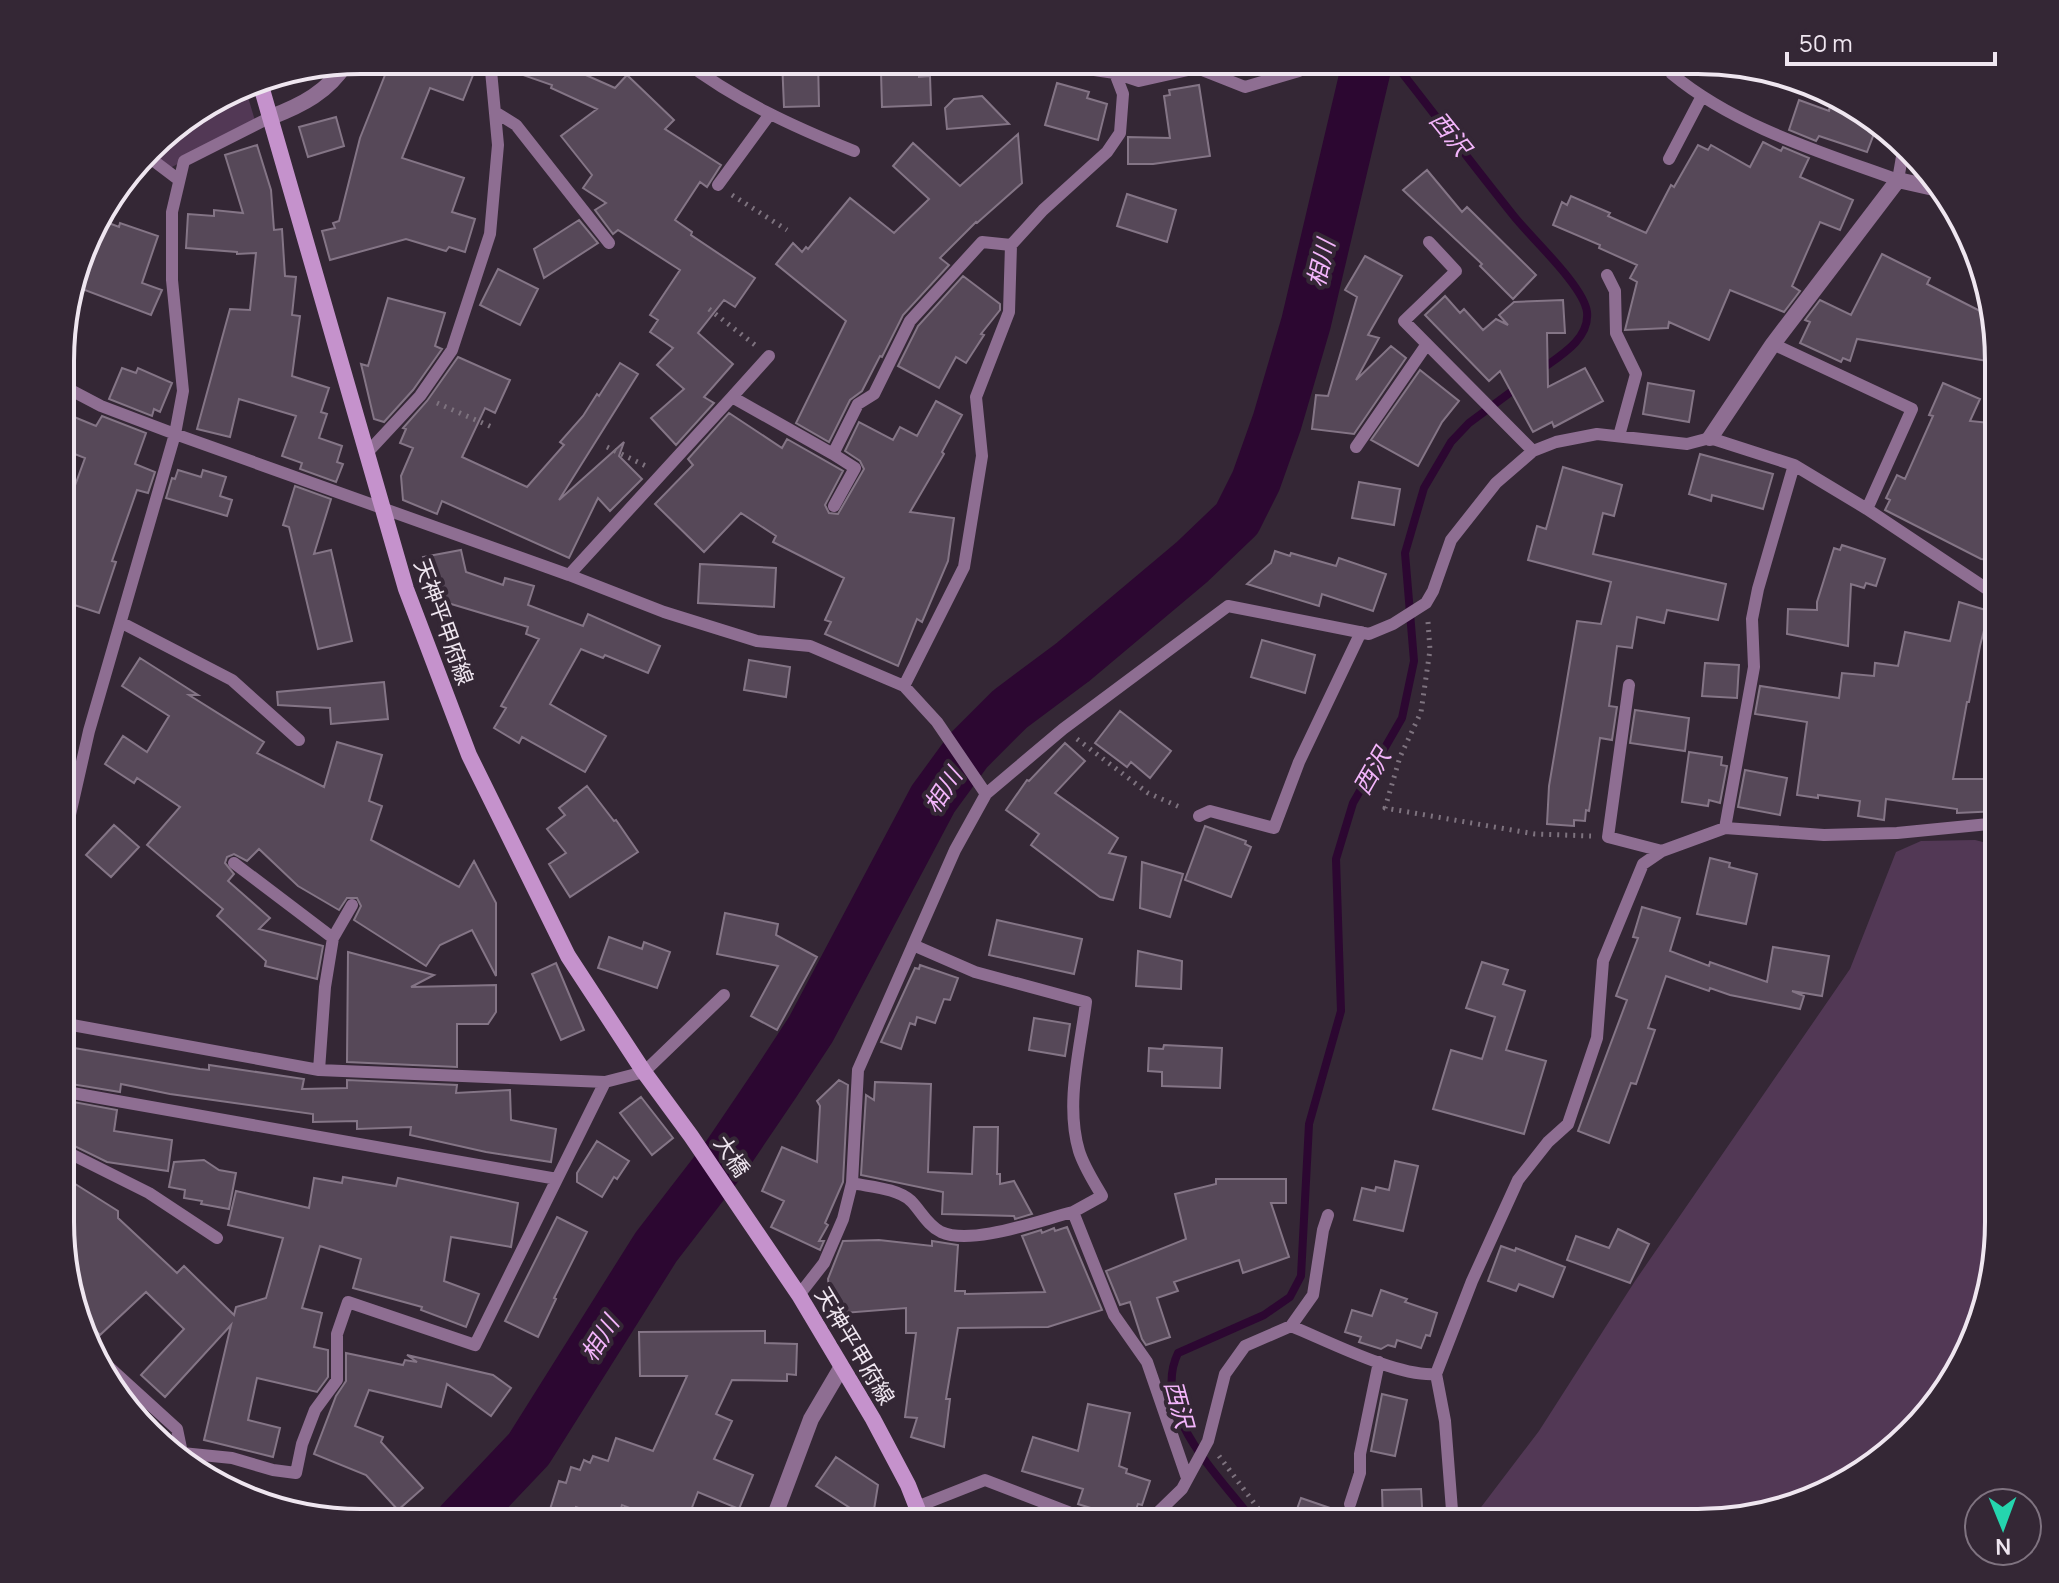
<svg xmlns="http://www.w3.org/2000/svg" width="2059" height="1583" font-family="Manrope,'Noto Sans JP',sans-serif">
<style>
.green{fill:#523855}
.lines{fill:none;stroke-linecap:round;stroke-linejoin:round}
.stream{stroke:#2c0731;stroke-width:8}
.river{stroke:#2c0731;stroke-width:50}
.building{fill:#564858;stroke:#847586;stroke-width:2}
.path{stroke:#7e737f;stroke-width:5;stroke-dasharray:2 6;stroke-linecap:butt}
.service{stroke:#8e6e92;stroke-width:12}
.minor{stroke:#8e6e92;stroke-width:16}
.secondary{stroke:#c592cc;stroke-width:16}
.labels{text-anchor:middle;dominant-baseline:central;stroke-width:8;stroke-linejoin:round;paint-order:stroke}
.street-label{font-size:22px;fill:#efe6f0;stroke:#342735}
.water-label{font-size:24px;font-style:italic;fill:#f3b5fb;stroke:#342735}
.rim{fill:none;stroke:#efe6f0;stroke-width:4}
</style>
<rect width="100%" height="100%" fill="#342735"/>
<path class="green" d="M245,87L256,124L166,170L146,155L163,134Z
M1975,840L1999,846L1998,1242L1976,1338L1925,1420L1831,1492L1698,1523H1469L1539,1431L1635,1281L1850,969L1896,852L1921,841Z"/>
<g class="lines">
<path class="stream" d="M1392,60C1433,112 1472,164 1513,215C1530,237 1584,286 1587,312C1590,340 1558,357 1539,371
M1251,1523L1247,1513C1215,1472 1151,1409 1178,1353L1264,1315L1290,1297L1301,1276L1309,1124L1341,1011L1336,859L1353,803L1402,718L1414,661L1405,553L1424,488L1451,442L1469,423L1519,386"/>
<path class="river" d="M460,1522L529,1449L656,1247L727,1155L775,1084L811,1029L933,799L968,751L1010,709L1073,662L1192,562L1237,519L1256,481L1277,422L1306,323L1368,60"/>
</g>
<path class="building" d="M391,60H479L463,100L430,88L402,158L464,178L452,212L475,219L465,252L449,247L446,251L406,239L330,260L322,231L335,228L333,223L339,221L360,138Z
M499,60H552L615,88L627,75L674,120L665,129L721,165L707,187L700,182L675,220L692,232L691,235L755,278L735,307L724,300L698,333L733,364L704,397L714,403L676,445L651,418L684,389L657,365L673,348L650,332L658,320L650,315L680,270L618,230L613,234L595,210L606,203L583,188L592,175L561,136L597,109L551,88L552,85L500,67Z
M782,60H818L819,106L784,107Z
M919,71V77L930,76L931,105L882,107L881,72Z
M1057,83L1089,92L1087,98L1107,104L1098,140L1045,125Z
M1199,85L1210,156L1153,164H1128V137L1170,138L1164,96L1170,95L1169,90Z
M982,96L1009,124L947,129L945,108L954,99Z
M1799,100L1829,111L1830,106L1878,123L1867,152L1819,136L1816,141L1789,130Z
M336,117L344,146L308,157L299,127Z
M1018,134L1022,183L977,223L976,222L940,258L949,265L903,315L882,357L880,356L862,391L850,400L829,442L796,423L846,321L776,264L793,243L802,252L806,247L808,249L850,198L894,233L929,199L893,166L913,143L960,186Z
M1763,142L1781,151L1783,147L1809,158L1800,177L1853,200L1840,230L1820,222L1792,286L1800,291L1784,312L1730,290L1709,340L1669,322L1668,328L1625,330L1637,282L1630,278L1637,265L1599,248L1600,245L1553,225L1562,202L1567,205L1571,196L1610,213L1608,216L1646,233L1671,185L1674,187L1698,145L1708,150L1711,145L1750,167Z
M257,145L271,190L274,230L282,229L285,276L296,277L292,315L300,316L292,376L329,388L321,412L327,414L319,438L342,446L337,462L343,464L336,482L300,469L302,463L282,456L296,416L239,399L230,437L197,429L230,309L250,310L256,253L237,254V252L186,248L188,214L214,216V210L243,213L225,155Z
M1427,170L1462,212L1467,207L1536,275L1513,299L1480,266L1482,264L1403,190Z
M1127,194L1176,210L1167,242L1117,226Z
M579,220L598,243L544,278L534,249Z
M106,222L119,227L120,223L158,236L142,283L162,290L151,315L82,289Z
M1882,254L1930,278L1927,284L1988,315L1999,363L1857,339L1850,361L1843,358L1841,362L1800,343L1810,322L1805,320L1820,300L1851,315Z
M1365,256L1402,276L1368,335L1379,338L1356,380L1391,346L1406,358L1354,434L1312,429L1316,395L1328,396L1357,297L1345,290Z
M498,269L538,289L520,325L480,305Z
M963,276L1000,304V310L981,334L984,335L966,363L956,357L939,388L898,366L918,326Z
M1445,296L1460,313L1464,309L1483,330L1496,319L1508,325L1499,315L1514,302L1563,300L1565,333H1547L1548,387L1585,368L1603,401L1554,427L1552,422L1533,432L1500,371L1489,381L1425,315Z
M388,298L445,313L435,346L442,349L413,390L384,422L374,419L361,364L368,366Z
M458,357L510,380L495,413L485,408L462,457L527,487L564,445L560,442L583,416L597,394L599,396L620,363L638,374L559,500L624,442L619,456L642,479L610,511L598,498L569,558L442,501L437,514L403,500L401,476L413,448L400,443L406,429L403,428L427,401Z
M122,368L136,373L138,368L172,383L160,412L154,409L152,416L109,399Z
M1420,370L1459,401L1442,422L1418,466L1371,440Z
M1648,383L1694,391L1689,422L1643,414Z
M1943,383L1980,399L1970,421L1999,424V561L1981,559L1885,510L1890,500L1886,498L1897,475L1905,479L1933,416L1929,415Z
M936,401L962,415L942,452L944,454L910,512L954,518L948,561L922,622L917,619L898,666L825,634L831,622L825,620L844,578L773,542L776,536L741,513L704,552L655,504L693,465L688,459L729,413L782,448L787,439L843,471L825,505L829,513L838,514L864,469L860,461L845,451L859,422L893,440L900,427L917,436Z
M62,412L96,426L102,416L146,433L135,464L155,472L148,493L137,490L112,561L116,562L99,613L62,601V521L85,458L62,449Z
M1700,454L1773,474L1763,509L1712,495L1711,501L1689,494Z
M1563,467L1622,485L1614,516L1603,513L1593,554L1726,584L1718,620L1667,610L1664,623L1637,617L1632,648L1617,646L1609,706L1617,707L1612,740L1600,738L1589,811L1586,810L1585,821L1574,820V826L1547,824L1549,786L1577,621L1601,624L1611,582L1528,560L1537,526L1546,529Z
M178,470L201,477L203,470L226,477L220,496L232,500L227,516L166,498L172,478L175,479Z
M1359,482L1400,489L1394,525L1352,518Z
M295,486L331,499L314,554L331,550L352,641L318,649L289,527L283,525Z
M1842,545L1885,559L1876,586L1866,583L1864,588L1851,584L1848,646L1787,634L1788,609L1817,610V602L1834,548L1840,550Z
M461,550L466,572L503,585L505,578L534,586L528,605L583,626L588,614L660,646L648,673L605,655L603,658L581,649L550,704L606,736L585,772L522,737L519,743L494,728L506,708L501,706L539,639L526,634L528,627L431,598L423,557Z
M1275,551L1290,556L1291,553L1336,566L1339,558L1386,574L1373,611L1322,594L1319,606L1247,584L1271,563Z
M700,564L776,568L774,607L698,603Z
M1959,602L1989,611L1980,646L1969,702H1967L1953,779H1999V811L1957,813V809L1886,799L1884,820L1858,816L1860,801L1818,795V798L1797,795L1807,722L1755,714L1760,686L1839,698L1842,673L1874,676L1875,663L1898,666L1905,632L1950,641Z
M1262,640L1315,655L1305,693L1251,677Z
M140,658L198,695H189L264,742L257,753L324,787L337,742L382,755L369,801L382,806L371,840L459,887L474,861L496,903V976L472,930L440,945L426,966L354,920L361,906L357,898H347L339,910L298,886L259,849L247,861L234,854L227,857L225,863L234,874L228,881L270,918L259,929L323,946L317,979L265,966L266,961L217,916L223,909L147,845L180,807L137,778L134,783L105,764L123,736L147,752L169,716L122,686Z
M749,660L790,667L786,697L744,690Z
M1705,663L1739,665L1737,698L1702,696Z
M384,682L388,719L331,724L330,708L278,705L277,692Z
M1635,710L1689,718L1685,751L1630,743Z
M1120,711L1171,751L1150,778L1131,762L1127,767L1095,743Z
M1065,743L1085,761L1055,793L1118,838L1109,853L1126,857L1113,900L1100,897L1031,845L1039,834L1006,810L1027,780L1029,781Z
M1689,752L1722,757L1721,765L1727,766L1720,803L1709,800L1708,806L1682,802Z
M1745,770L1787,778L1780,815L1738,807Z
M587,786L614,821L616,820L638,852L570,897L549,864L566,853L547,829L565,815L559,808Z
M114,825L139,847L111,877L86,855Z
M1205,826L1246,841L1245,844L1251,847L1231,897L1185,880Z
M1710,858L1730,863L1729,867L1757,874L1746,924L1697,914Z
M1142,862L1183,874L1170,917L1140,908Z
M1642,907L1680,918L1670,951L1709,966L1710,962L1767,982L1773,947L1829,956L1822,996L1792,991L1804,996L1800,1009L1730,995L1710,988L1709,991L1666,976L1648,1028L1655,1030L1636,1084L1631,1083L1609,1143L1578,1131L1627,1000L1616,996L1638,938L1633,937Z
M725,913L778,924L776,935L817,957L777,1030L751,1016L778,966L717,954Z
M997,920L1082,939L1074,974L989,955Z
M609,937L642,949L644,942L670,952L657,988L598,968Z
M1138,951L1182,961L1181,989L1136,986Z
M348,952L434,975L411,987L496,985V1012L488,1024H457V1067L347,1062Z
M1482,962L1508,970L1503,984L1525,991L1506,1050L1546,1061L1524,1134L1433,1109L1451,1050L1482,1059L1495,1017L1466,1008Z
M556,963L584,1030L561,1040L532,974Z
M920,965L958,978L950,1000L944,999L935,1023L917,1017L915,1025L910,1023L901,1049L881,1042L915,968L919,969Z
M1034,1018L1070,1024L1065,1056L1029,1050Z
M1164,1045L1222,1048L1220,1088L1162,1086V1072L1148,1071L1149,1048L1163,1049Z
M74,1048L200,1069L209,1070V1065L304,1079L302,1089L347,1088V1080L457,1085L456,1093L510,1090L511,1120L556,1129L551,1162L486,1152L410,1135L411,1127L357,1129V1121L313,1122V1114L170,1094L121,1084L120,1092L71,1084L72,1076L64,1074L67,1051L73,1052Z
M839,1080L848,1085L843,1182L825,1223L828,1225L819,1241H824L820,1250L771,1227L784,1201L762,1191L782,1147L817,1162L820,1106L817,1101Z
M875,1082L931,1084L928,1172L972,1174L974,1127H998L997,1174H1000V1184L1014,1181L1032,1214L1015,1219L1014,1216L942,1214L943,1192L861,1175L866,1095L874,1100Z
M641,1097L673,1138L652,1155L620,1113Z
M68,1101L117,1110L114,1131L172,1140L168,1171L107,1162L62,1140Z
M597,1141L629,1161L617,1179L614,1177L602,1197L577,1182V1173Z
M204,1160L219,1170L236,1173L229,1209L201,1204L202,1201L184,1198L185,1190L169,1187L174,1162Z
M1395,1161L1418,1166L1403,1231L1354,1220L1362,1188L1375,1191L1376,1187L1389,1190Z
M61,1175L118,1211V1218L177,1273L184,1266L234,1315L236,1307L266,1298L283,1238L228,1225L236,1191L309,1208L314,1178L342,1183L343,1177L396,1186L398,1178L518,1203L511,1247L451,1237L444,1281L479,1294L466,1327L421,1310L422,1307L353,1288L361,1259L320,1246L302,1308L322,1313L314,1347L328,1350V1377L317,1392L257,1378L248,1420L280,1428L273,1457L204,1440L231,1325L165,1397L141,1375L184,1329L146,1292L100,1335L80,1315L61,1242Z
M1216,1179H1286V1203H1271L1289,1257L1243,1273L1239,1260L1174,1282L1178,1291L1157,1298L1170,1337L1146,1345L1142,1339L1130,1302L1120,1305L1106,1271L1186,1239L1175,1194L1216,1184Z
M557,1217L587,1232L554,1298L556,1299L538,1337L505,1321Z
M1067,1227L1102,1310L1048,1327L958,1328L946,1399H950L944,1447L911,1437L917,1418L905,1417L916,1333H906V1308L831,1314L828,1279L843,1241L879,1240L932,1246V1241L958,1245L955,1291H965V1294L1045,1292L1022,1236L1041,1230L1042,1233L1054,1228L1055,1231Z
M1618,1229L1649,1244L1630,1283L1567,1260L1576,1236L1609,1248Z
M1501,1246L1515,1251L1516,1248L1565,1267L1553,1297L1519,1284L1516,1291L1488,1281Z
M1381,1290L1407,1299L1405,1302L1437,1313L1430,1336L1426,1335L1421,1348L1397,1340L1395,1347L1388,1345L1381,1349L1359,1342L1361,1337L1345,1332L1352,1310L1372,1316Z
M765,1331V1343L797,1344L796,1375L787,1374V1381L732,1380L716,1414L732,1421L714,1459L753,1475L739,1509L698,1492L686,1523H669L622,1505L617,1521L576,1507L572,1522H546L559,1481L566,1483L571,1467L580,1470L584,1460L590,1463L593,1456L608,1461L616,1438L653,1451L687,1376H640L639,1332Z
M346,1353L403,1365L405,1360L417,1362L407,1355L493,1375L511,1388L491,1416L447,1384L441,1407L369,1390L355,1426L383,1437L381,1442L423,1488L398,1510L366,1475L314,1454L336,1396L346,1381Z
M1382,1394L1407,1400L1395,1456L1371,1451Z
M1088,1404L1130,1413L1119,1466L1127,1469L1126,1473L1150,1481L1142,1505L1138,1504L1132,1521L1078,1504L1083,1489L1022,1471L1033,1437L1078,1451Z
M836,1457L878,1485L872,1522L816,1486Z
M1421,1489L1423,1523H1383L1382,1490Z
M1301,1498L1362,1519L1361,1523H1292Z"/>
<g class="lines">
<path class="path" d="M732,195L787,230
M709,309L755,345
M437,403L494,428
M607,447L646,466
M1428,622L1430,650L1421,712L1400,757L1385,808L1535,834L1591,836
M1077,739L1148,793L1182,808
M1219,1456L1269,1523"/>
<path class="service" d="M683,60C735,100 794,127 854,151
M1026,60L1115,73L1139,81L1197,68L1245,87L1299,71L1301,60
M1676,61L1672,74C1736,127 1821,152 1898,180L1904,145
M495,112L516,125L609,243
M146,155L179,180
M1669,159L1702,96
M718,185L770,114
M1429,242L1456,271L1404,321L1533,451
M1607,275L1615,291L1616,333L1636,374L1619,436
M1773,344L1912,409L1867,509
M63,386L101,406L175,434L569,575L664,612L757,641L810,646L904,686L937,722L986,794
M732,397L769,356
M1356,447L1427,344
M366,454L420,396L452,350L490,234L498,145L490,60
M833,454L855,468L834,506
M1794,465L1867,509L1999,597
M569,575L732,397L833,454L858,404L874,394L910,321L982,242L1011,245L1043,210L1107,152L1120,133L1123,94L1115,73L1118,60
M122,623L232,680L299,740
M1629,685L1608,837L1662,851
M904,686L964,567L982,456L976,397L1009,312L1011,245
M1199,816L1210,811L1274,828L1299,762L1361,632
M62,850L89,731L175,434L183,391L172,280V212L184,161L271,117
M234,863L333,938
M913,945L975,972L1086,1002C1080,1050 1065,1104 1079,1151C1084,1167 1094,1182 1102,1196L1073,1212L1114,1315L1147,1362L1187,1478
M61,1023L319,1070L605,1082
M319,1070L325,987L333,938L352,905
M61,1091L557,1179L605,1082L644,1072L724,995
M61,1149L149,1193L217,1238
M852,1183C870,1187 897,1188 911,1201C921,1211 927,1225 941,1232C972,1246 1040,1220 1073,1212
M799,1295L824,1263L843,1219L852,1183L858,1070L955,850L986,794L1063,729L1228,606L1369,634L1393,624L1426,603L1433,591L1451,540L1496,483L1533,451L1556,442L1597,434L1687,444L1710,438L1794,465L1758,589L1752,619L1754,667L1725,828
M1291,1326L1313,1295L1323,1230L1328,1215
M89,1349L177,1429L182,1453
M178,1458L182,1453L232,1458L273,1470L296,1473L302,1444L315,1410L337,1380V1334L348,1302L475,1345L557,1179
M1350,1504L1360,1473V1454L1379,1362
M919,1506L985,1480L1097,1523
M1147,1523L1182,1489L1208,1441L1225,1374L1245,1346L1291,1326C1328,1341 1397,1377 1436,1374
M1453,1523L1445,1421L1436,1374L1472,1281L1518,1180L1548,1142L1568,1124L1597,1038L1603,961L1643,864L1662,851L1725,828L1824,835L1897,833L1999,823"/>
<path class="minor" d="M271,117C302,105 328,92 346,63
M1710,438L1773,344L1898,180L1938,189
M772,1523L811,1419L841,1368"/>
<path class="secondary" d="M259,79L406,589L469,755L568,956L644,1072L691,1136L799,1295L873,1419L908,1485L923,1523"/>
</g>
<g class="labels">
<g class="street-label">
<text transform="translate(444 622) rotate(70)">天神平甲府線</text>
<text transform="translate(732 1156) rotate(56)">大橋</text>
<text transform="translate(855 1346) rotate(59)">天神平甲府線</text>
</g>
<g class="water-label">
<text transform="translate(1451 133) rotate(51)">西沢</text>
<text transform="translate(1320 263) rotate(-77)">相川</text>
<text transform="translate(1371 771) rotate(-60)">西沢</text>
<text transform="translate(942 790) rotate(-57)">相川</text>
<text transform="translate(599 1338) rotate(-58)">相川</text>
<text transform="translate(1180 1404) rotate(75)">西沢</text>
</g>
</g>
<path d="M0 0H2059V1583H0ZM361 74H1698A287 287 0 0 1 1985 361V1222A287 287 0 0 1 1698 1509H361A287 287 0 0 1 74 1222V361A287 287 0 0 1 361 74Z" fill="#342735" fill-rule="evenodd"/>
<path class="rim" d="M361 74H1698A287 287 0 0 1 1985 361V1222A287 287 0 0 1 1698 1509H361A287 287 0 0 1 74 1222V361A287 287 0 0 1 361 74Z"/>
<g transform="translate(2003 1527) rotate(179)"><circle r="38" fill="#342735" stroke="#7f7380" stroke-width="2"/>
<path d="M0-6L14 30L0 20L-14 30Z" fill="#25d5ae"/>
<text y="-12" font-size="22" font-weight="bold" text-anchor="middle" fill="#efe6f0">N</text>
</g>
<path d="M1787 52v12h208v-12" fill="none" stroke="#efe6f0" stroke-width="4"/>
<text x="1799" y="52" font-size="24" fill="#efe6f0" stroke="#342735" stroke-width="6" paint-order="stroke">50 m</text>
</svg>
